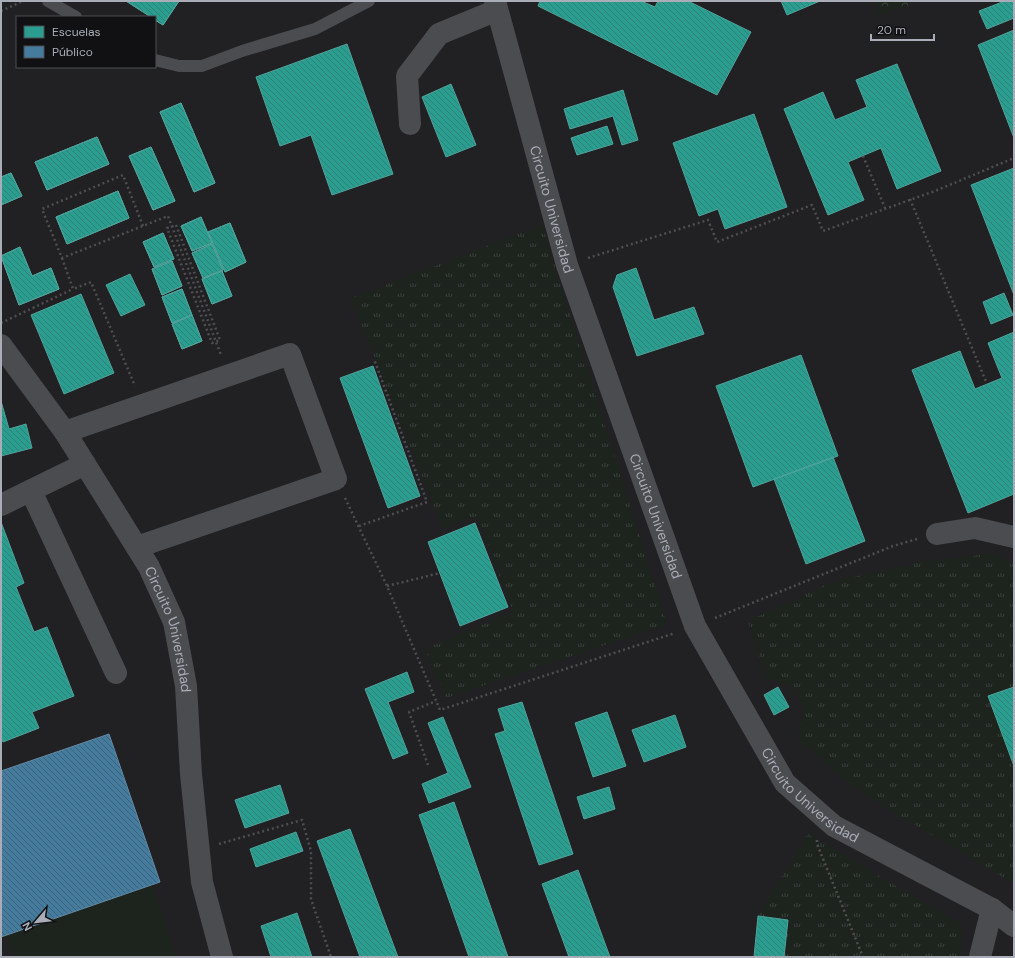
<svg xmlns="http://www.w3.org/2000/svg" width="1015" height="958" font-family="'DM Sans',sans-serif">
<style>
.built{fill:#212123;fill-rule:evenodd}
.grass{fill:url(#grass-tufts)}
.park{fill:url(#park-crowns)}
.pitch{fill:#1d241e}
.schools{fill:url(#schools-back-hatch);stroke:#50a29b}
.public{fill:url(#public-back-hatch);stroke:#638aa5}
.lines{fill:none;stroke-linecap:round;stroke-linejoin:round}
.path{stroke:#4d4e52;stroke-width:2.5;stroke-dasharray:2 3;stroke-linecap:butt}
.lane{stroke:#4b4c50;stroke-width:12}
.street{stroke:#4b4c50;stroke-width:22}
.labels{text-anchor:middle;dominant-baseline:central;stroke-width:4;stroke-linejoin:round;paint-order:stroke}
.street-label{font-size:14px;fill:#a8adb8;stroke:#111113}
</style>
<defs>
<pattern id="grass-tufts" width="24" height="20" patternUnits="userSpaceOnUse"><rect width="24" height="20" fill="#1d241e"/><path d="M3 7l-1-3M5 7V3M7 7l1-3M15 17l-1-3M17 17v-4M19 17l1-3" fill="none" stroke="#3b413d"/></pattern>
<pattern id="park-crowns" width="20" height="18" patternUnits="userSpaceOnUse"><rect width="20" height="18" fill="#1d241e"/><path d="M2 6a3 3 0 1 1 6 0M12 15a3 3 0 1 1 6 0" fill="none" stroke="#3b413d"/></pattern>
<pattern id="schools-back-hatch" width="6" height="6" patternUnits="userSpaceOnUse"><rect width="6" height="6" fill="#2a9d8f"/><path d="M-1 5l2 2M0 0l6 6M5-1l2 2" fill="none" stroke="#2c8379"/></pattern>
<pattern id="public-back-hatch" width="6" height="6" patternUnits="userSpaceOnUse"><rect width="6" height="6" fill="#457b9d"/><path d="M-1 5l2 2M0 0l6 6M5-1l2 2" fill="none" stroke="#3e6279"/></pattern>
</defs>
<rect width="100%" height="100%" fill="#171717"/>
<path class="built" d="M1,1H1014V957H1ZM17,17H155V67H17Z"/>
<path class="grass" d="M542,225L667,624L446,698L425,649L513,612L477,516L443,528L351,298Z
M989,554L1014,563V687L989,696L1014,766V884L863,794L797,739L804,708L791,687L766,678L748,621L831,582L926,561Z
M808,834L962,925L961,957H754L758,916Z"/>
<path class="park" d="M874,1H922L879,15Z"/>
<path class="pitch" d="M151,884L176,955L171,957H13L6,935Z"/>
<path class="schools" d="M126,1H179L163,25L155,20V17H151Z
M126,1H179L163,25L155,20V17H151Z
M540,1H641L655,7L658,1H688L751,32L717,95L538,6Z
M781,1H820L787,15Z
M1005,1H1014V18L987,29L979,11Z
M1014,30V138L978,45Z
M347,44L393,174L332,195L311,135L280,146L256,77Z
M897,64L941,171L897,189L881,148L848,162L864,200L828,215L784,109L823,92L835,120L867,107L856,80Z
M451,84L476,145L446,157L422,97Z
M623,90L638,140L622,145L613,116L570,129L564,109Z
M181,103L215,183L194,192L160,112Z
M181,103L215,183L194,192L160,112Z
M754,114L787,207L725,229L718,209L699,216L673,143Z
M607,126L613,144L577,155L571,138Z
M97,137L109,164L47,190L35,162Z
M97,137L109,164L47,190L35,162Z
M151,147L175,201L153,210L129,156Z
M151,147L175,201L153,210L129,156Z
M1014,168V295L971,185Z
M11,173L22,196L1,205V177Z
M11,173L22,196L1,205V177Z
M118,191L129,218L67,244L56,217Z
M118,191L129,218L67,244L56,217Z
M201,217L212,243L192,251L181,226Z
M201,217L212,243L192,251L181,226Z
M230,223L246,262L225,272L208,232Z
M230,223L246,262L225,272L208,232Z
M163,233L174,259L154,267L143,242Z
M163,233L174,259L154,267L143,242Z
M212,244L223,270L203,278L192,253Z
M212,244L223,270L203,278L192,253Z
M20,247L32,276L51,268L59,289L19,305L1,256Z
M20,247L32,276L51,268L59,289L19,305L1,256Z
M172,261L182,286L162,295L152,269Z
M172,261L182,286L162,295L152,269Z
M636,268L654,320L694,307L704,334L637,356L613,287L617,275Z
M222,271L232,296L212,304L202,279Z
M222,271L232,296L212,304L202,279Z
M130,274L145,305L121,316L106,285Z
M182,289L192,315L172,323L162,297Z
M182,289L192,315L172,323L162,297Z
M1004,293L1013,315L991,324L983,302Z
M81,294L114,373L64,394L31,315Z
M192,315L202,341L182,349L172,324Z
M192,315L202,341L182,349L172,324Z
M1014,332V494L968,513L912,370L960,351L975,389L1002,378L988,343Z
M801,355L838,456L753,487L716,386Z
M373,366L420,496L388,508L340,378Z
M1,401L9,429L26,424L32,448L1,456Z
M833,457L865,541L806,564L774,479Z
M1,522L24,583L16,587L34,632L47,627L74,696L32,712L39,728L3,742L1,737Z
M475,523L508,607L460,626L428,542Z
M407,672L414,692L388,702L408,753L393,759L365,689Z
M778,687L789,707L774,715L764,695Z
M1014,687V766L988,696Z
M522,702L573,854L539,865L495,734L505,731L498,709Z
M607,712L626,766L593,777L575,723Z
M675,715L686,747L644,762L632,730Z
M443,717L471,787L429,803L422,784L448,773L428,723Z
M280,785L289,813L245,828L235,800Z
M609,787L615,809L584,819L577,797Z
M454,802L508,957H469L419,815Z
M350,829L398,957H360L317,841Z
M296,832L303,851L256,867L250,849Z
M578,870L610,957H569L542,884Z
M297,913L312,957H271L261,926Z
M758,916L788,920L784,957H754Z"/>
<path class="public" d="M109,734L160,882L1,937V771Z"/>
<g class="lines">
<path class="path" d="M1,11L23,1
M863,156L885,208
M910,199L987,384
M176,225L220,340L212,343L167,228Z
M143,226L123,175L42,209L62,258L168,216L221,355
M62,258L73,289L91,282L135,386
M588,258L708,220L717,242L812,205L823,231L935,191L1014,158
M1,323L73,289
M345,498L387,586L440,710L675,633
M359,526L427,502L374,359
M387,586L440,573
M715,618L893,546L917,539
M428,765L409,712L436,701
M817,840V844L863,957
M219,844L302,820L311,851V899L331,957"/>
<path class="lane" d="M48,1L76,17
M155,60L179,66H202L242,51L315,29L369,1"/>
<g class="street">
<path id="s1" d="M495,1L567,265L695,626L785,783L834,826L992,909L1014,926"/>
<path d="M410,124L407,76L439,34L497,10"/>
<path id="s2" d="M1,345L65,432L149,567L174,622L186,686L191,774L202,882L222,957"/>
<path d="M65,432L290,354L336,479L137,547"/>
<path d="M31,491L116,673"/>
<path d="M1,505L85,464"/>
<path d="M937,534L975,528L1014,537"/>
<path d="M980,957L992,909"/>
</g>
</g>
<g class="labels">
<g class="street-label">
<text stroke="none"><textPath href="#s1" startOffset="216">Circuito Universidad</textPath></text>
<text stroke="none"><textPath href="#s1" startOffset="540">Circuito Universidad</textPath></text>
<text stroke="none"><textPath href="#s2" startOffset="333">Circuito Universidad</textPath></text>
<text stroke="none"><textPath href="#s1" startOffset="864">Circuito Universidad</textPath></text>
</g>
</g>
<rect width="1015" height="958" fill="none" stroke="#a8adb8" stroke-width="4"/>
<rect x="16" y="16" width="140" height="52" fill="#111113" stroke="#4d4f55"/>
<rect x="24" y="26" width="20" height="12" fill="#2a9d8f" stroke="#4d4f55"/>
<text x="52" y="36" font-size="12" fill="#a8adb8">Escuelas</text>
<rect x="24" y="46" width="20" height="12" fill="#457b9d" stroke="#4d4f55"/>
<text x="52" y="56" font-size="12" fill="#a8adb8">Público</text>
<g transform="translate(36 922) rotate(242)" stroke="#111113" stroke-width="3" paint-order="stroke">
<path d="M0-3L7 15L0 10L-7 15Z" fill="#a8adb8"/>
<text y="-6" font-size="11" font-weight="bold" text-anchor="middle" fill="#a8adb8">N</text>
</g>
<path d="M871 34v6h63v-6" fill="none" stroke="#a8adb8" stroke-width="2"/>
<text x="877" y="34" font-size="12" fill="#a8adb8" stroke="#111113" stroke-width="3" paint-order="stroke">20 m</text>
</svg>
